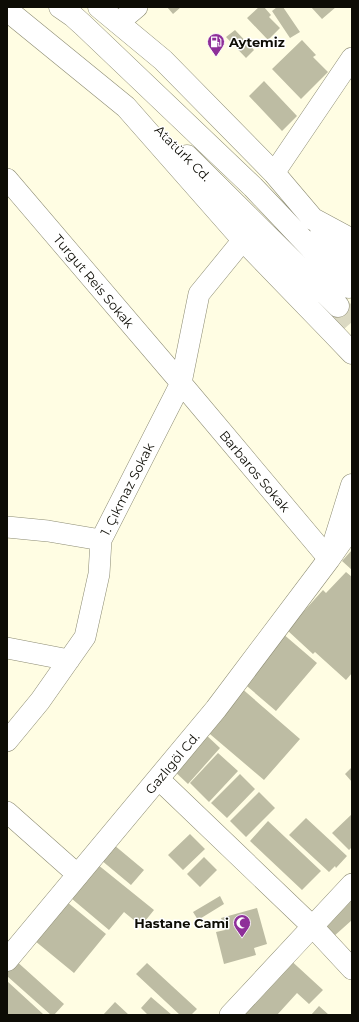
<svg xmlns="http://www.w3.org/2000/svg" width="359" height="1022" font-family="Montserrat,sans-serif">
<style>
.building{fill:#bdbca3}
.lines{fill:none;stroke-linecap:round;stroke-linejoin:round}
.primary-tunnel{stroke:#dbd9c2;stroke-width:22;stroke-dasharray:22 11;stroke-linecap:butt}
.minor-casing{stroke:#8d8c74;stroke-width:22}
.tertiary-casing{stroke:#8d8c74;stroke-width:23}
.primary-casing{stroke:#8d8c74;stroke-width:23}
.minor{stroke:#fff;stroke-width:21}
.tertiary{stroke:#fff;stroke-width:22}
.primary{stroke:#fff;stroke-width:22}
.labels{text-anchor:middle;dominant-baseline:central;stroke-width:3;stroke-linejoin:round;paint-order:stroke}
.poi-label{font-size:13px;font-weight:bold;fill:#0d0c05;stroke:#fff;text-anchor:start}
.street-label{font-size:13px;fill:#0d0c05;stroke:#fff}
</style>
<rect width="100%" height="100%" fill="#fffde3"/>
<path class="building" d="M167,7H181L173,14Z
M259,7H264L271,15L269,17L280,28L268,40L247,18Z
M277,7H283L300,32L290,38L272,11Z
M311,7H336L322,19Z
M235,30L254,50L246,58L226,37Z
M302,40L316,55L313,57L328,72L301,99L272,69Z
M264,81L297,116L282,131L249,96Z
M352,550V570L342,561Z
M346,572L352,577V673L346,680L315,652L313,654L287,630L323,590L326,593Z
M282,633L317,663L276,711L241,681Z
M240,687L300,739L264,780L204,729Z
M204,733L220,748L188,784L171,768Z
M218,753L238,771L209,802L190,783Z
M352,767V782L345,774Z
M240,774L255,789L227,818L211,803Z
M259,792L275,808L246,837L230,821Z
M352,814V847L349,850L332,833Z
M306,818L347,856L336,868L335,866L329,872L289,835Z
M268,821L321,871L302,890L250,841Z
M190,834L205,849L183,870L168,855Z
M108,840L144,870L131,885L95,855Z
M204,857L217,870L200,887L187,874Z
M92,860L154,910L141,926L124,912L109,930L65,893Z
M352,891V920L333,937L319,922Z
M220,896L224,904L198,920L193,912Z
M61,897L106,934L74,973L29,936Z
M257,908L267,944L254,948L256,955L224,964L216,932L225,930L221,918Z
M286,956L323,990L309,1004L297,993L277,1015H232Z
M14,959L64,1004L54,1015H51L7,976V967Z
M147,963L197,1009L191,1015H180L136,974Z
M7,981L43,1014L42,1015H7Z
M151,997L172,1015H148L141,1008Z
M115,1002L129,1015H103Z
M319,1006L329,1015H311Z"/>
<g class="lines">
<path class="primary-tunnel" d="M338,306L352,322"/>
<defs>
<path id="minor" d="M118,23L137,7
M274,173L352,58
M7,179L181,383L329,559
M7,527L48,531L101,540
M7,648L69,660
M7,741L40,701L85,637L99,574L101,540L181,383L199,294L243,240
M158,779L168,788L313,927L352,969
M7,812L78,875
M230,1015L352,884"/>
<path id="tertiary" d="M334,543L352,485
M7,960L216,709L329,559L352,526"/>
<path id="primary" d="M60,7L73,16L83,25L253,187L307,244L349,287
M99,7L163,60L274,173L313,219L352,240
M7,10L126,107L243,240L332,332L352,353
M187,156L338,306
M321,229L352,264"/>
</defs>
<use href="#minor" class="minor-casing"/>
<use href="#tertiary" class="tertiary-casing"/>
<use href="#primary" class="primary-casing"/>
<use href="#minor" class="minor"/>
<use href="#tertiary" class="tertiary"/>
<use href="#primary" class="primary"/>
</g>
<defs>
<symbol id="fuel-pin" viewBox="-11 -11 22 30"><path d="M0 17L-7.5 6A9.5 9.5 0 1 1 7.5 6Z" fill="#8e2f99" stroke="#fff"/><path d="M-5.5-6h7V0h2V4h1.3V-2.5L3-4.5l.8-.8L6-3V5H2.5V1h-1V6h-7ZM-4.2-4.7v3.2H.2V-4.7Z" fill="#fff"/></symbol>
<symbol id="mosque-pin" viewBox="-11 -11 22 30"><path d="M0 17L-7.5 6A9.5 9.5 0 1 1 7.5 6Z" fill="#8e2f99" stroke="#fff"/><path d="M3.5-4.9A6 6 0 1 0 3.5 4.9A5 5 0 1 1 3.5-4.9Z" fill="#fff"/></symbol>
</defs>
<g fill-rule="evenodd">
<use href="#fuel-pin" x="206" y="32" width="20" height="27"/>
<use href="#mosque-pin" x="232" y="913" width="20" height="27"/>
</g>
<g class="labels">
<g class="poi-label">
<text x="229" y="42">Aytemiz</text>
<text x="229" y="923" text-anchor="end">Hastane Cami</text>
</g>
<g class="street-label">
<text transform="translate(183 153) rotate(45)">Atatürk Cd.</text>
<text transform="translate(94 281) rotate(50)">Turgut Reis Sokak</text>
<text transform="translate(255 471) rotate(50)">Barbaros Sokak</text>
<text transform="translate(127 489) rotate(-63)">1. Çıkmaz Sokak</text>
<text transform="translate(172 763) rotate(-50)">Gazlıgöl Cd.</text>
</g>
</g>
<rect width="359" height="1022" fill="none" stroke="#0d0c05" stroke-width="16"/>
</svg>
